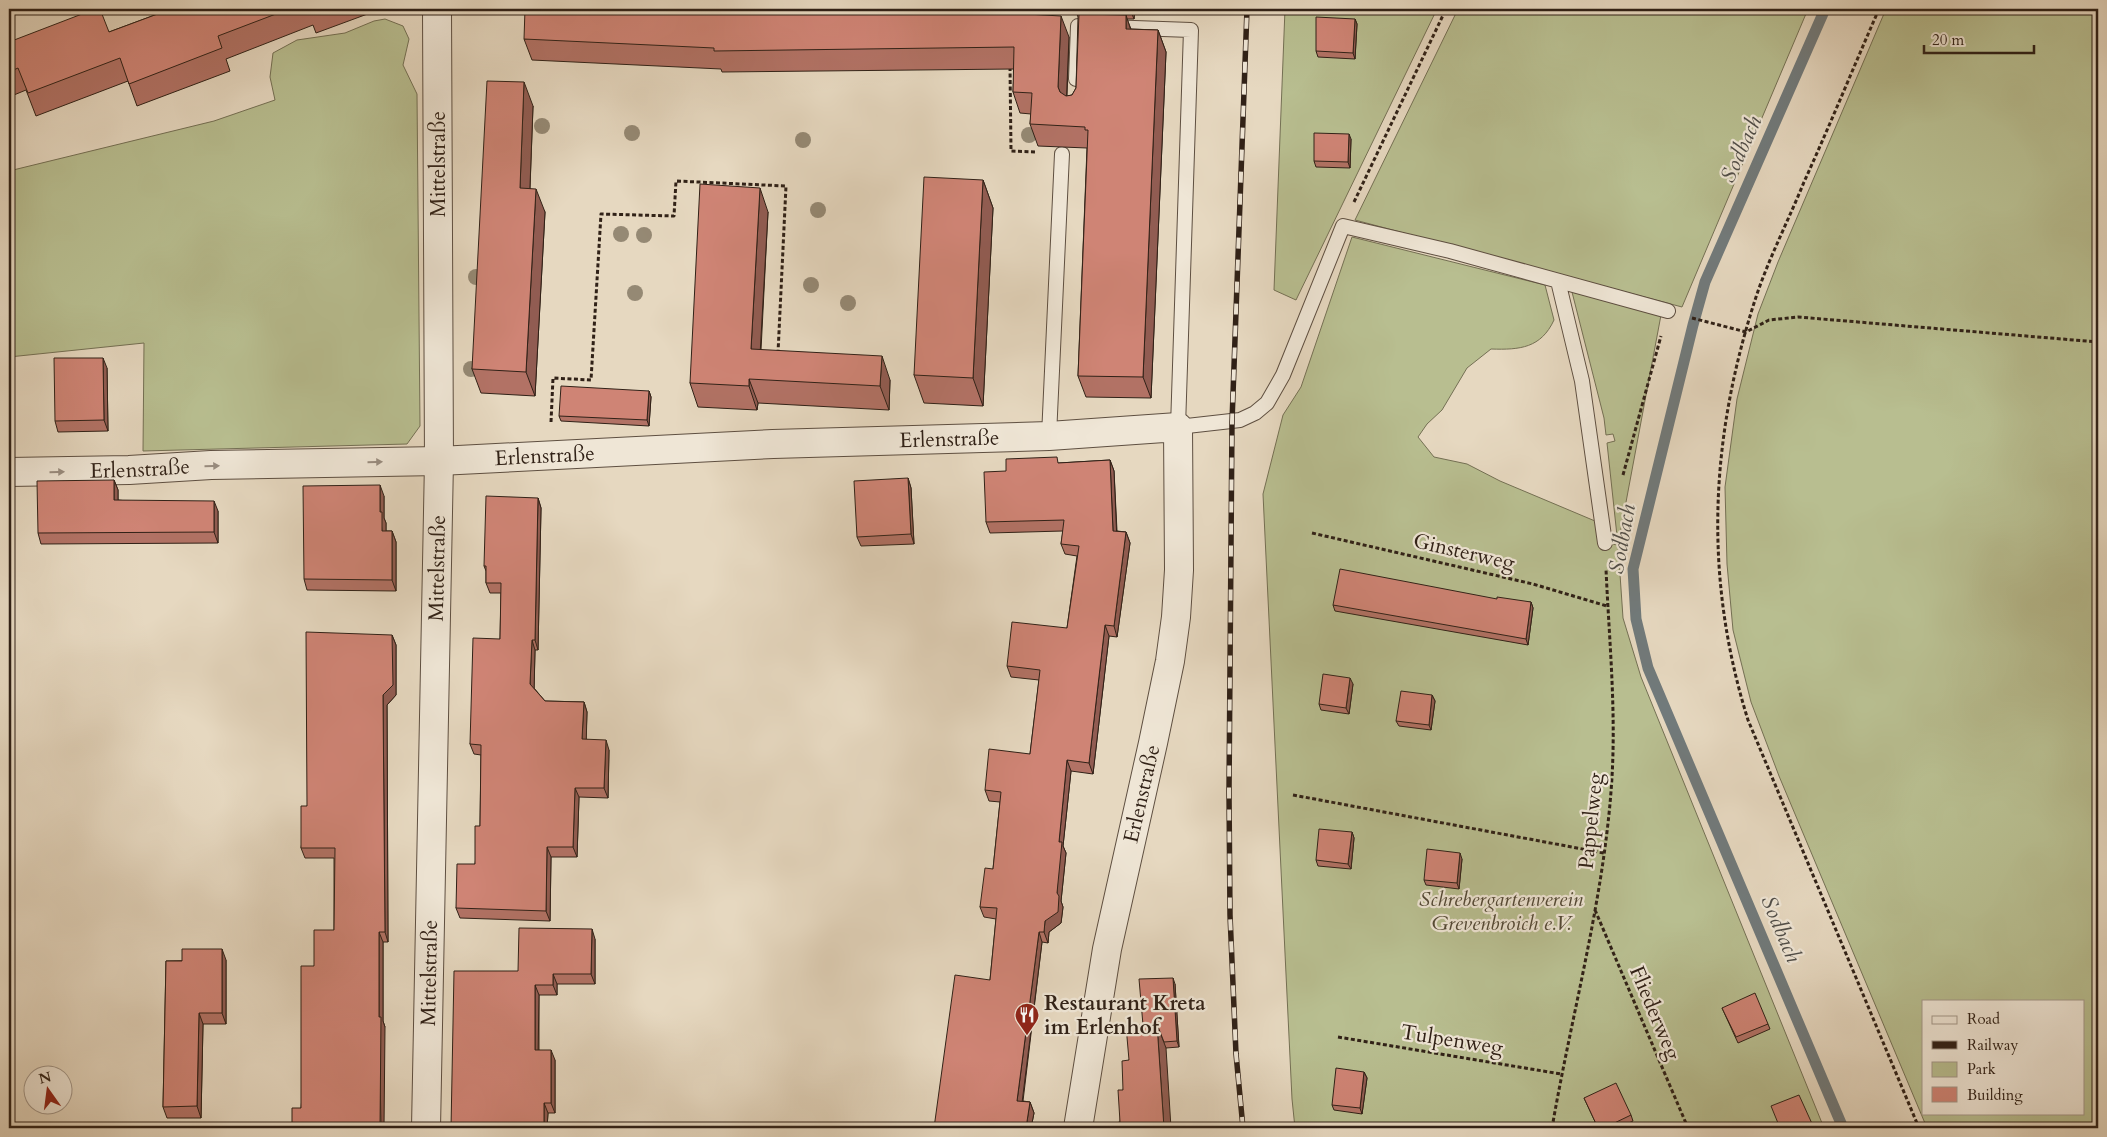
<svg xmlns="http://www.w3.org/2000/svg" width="2107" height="1137" font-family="Cardo,serif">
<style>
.green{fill:#b8be90;stroke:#747054;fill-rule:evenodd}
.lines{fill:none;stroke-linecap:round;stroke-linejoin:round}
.stream{stroke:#717a7b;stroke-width:11}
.service-casing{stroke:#5e4f41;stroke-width:16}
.minor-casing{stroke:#5e4f41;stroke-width:30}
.path{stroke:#302117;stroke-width:3;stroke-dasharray:4 2.5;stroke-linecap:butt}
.service{stroke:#efe6d6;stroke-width:14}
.minor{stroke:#efe6d6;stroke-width:28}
.rail-casing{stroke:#302117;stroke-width:5.5}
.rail{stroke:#efe6d6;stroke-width:4;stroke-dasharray:11;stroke-linecap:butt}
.tree{fill:#958974}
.wall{fill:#b27265;stroke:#302117}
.shaded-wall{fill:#915c52;stroke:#302117}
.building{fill:#cf8475;stroke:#302117}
.oneway{fill:#998d80}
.labels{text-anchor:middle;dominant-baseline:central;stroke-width:4.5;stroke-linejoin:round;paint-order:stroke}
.street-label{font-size:21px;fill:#302117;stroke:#efe6d6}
.park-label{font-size:21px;font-style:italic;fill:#524835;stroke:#efe6d6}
.poi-label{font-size:21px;font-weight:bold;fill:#302117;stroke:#efe6d6;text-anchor:start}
.water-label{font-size:22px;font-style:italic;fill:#504e49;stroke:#efe6d6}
</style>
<rect width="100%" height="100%" fill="#e6d8c0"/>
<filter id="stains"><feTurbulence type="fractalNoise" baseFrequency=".004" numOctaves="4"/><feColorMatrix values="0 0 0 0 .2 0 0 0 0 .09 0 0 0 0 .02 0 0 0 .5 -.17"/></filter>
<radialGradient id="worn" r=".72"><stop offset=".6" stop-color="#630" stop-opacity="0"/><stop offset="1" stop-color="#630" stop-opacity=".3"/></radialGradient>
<path class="green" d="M1285,9H1437L1296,300L1274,290Z
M1458,9H1808L1682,307L1355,220Z
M1886,9H2098V1128H1927L1779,776L1751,702L1733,630L1727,564L1725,487L1737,399L1758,314L1778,262ZM1923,1001H2083V1113H1923Z
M385,19L403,26L409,39L403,65L417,94L420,426L407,444L143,451L144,343L9,357V171L214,121L275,100L270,77L273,53L297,40L345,33L374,21Z
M1352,237L1545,285L1554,320C1541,348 1520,350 1491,349L1467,368L1442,410L1427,424L1418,437L1434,457L1467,464L1500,481L1595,521L1605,543L1618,545L1607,443L1615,441L1613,434L1606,435L1604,418L1572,292L1661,315L1618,545L1623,618L1641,677L1824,1128H1295L1292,1099L1263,494L1283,415L1301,387Z"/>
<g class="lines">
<path class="stream" d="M1825,9L1705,282L1693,325L1633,569L1636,619L1648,668L1843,1128"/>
<defs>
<path id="service" d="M1076,79L1078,26L1191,30L1178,427L1240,420L1255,413L1267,403L1283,375L1343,226L1450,251L1668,311
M1558,281L1582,381L1605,543
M1049,436L1062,154"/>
<g id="minor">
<path id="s1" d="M9,472L129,470L211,465L439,461L773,444L1049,436L1178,427L1179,570L1176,617L1170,661L1153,743L1107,949L1078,1128"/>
<path id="s2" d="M426,1128L439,461L437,9"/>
</g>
</defs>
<use href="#service" class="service-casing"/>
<use href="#minor" class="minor-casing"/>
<path class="path" d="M1002,9L1007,16
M1879,9C1854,66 1830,125 1804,182C1789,219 1770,256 1757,294C1710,436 1703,576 1748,720L1919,1128
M1010,67L1011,151L1035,152
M1354,202L1446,9
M1692,318L1746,332L1769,320L1798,317L2098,342
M551,422L553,378L591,380L601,214L674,216L676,181L786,186L778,353
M1623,475L1661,336
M1312,533L1533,584L1607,606
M1293,795L1604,853
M1595,910L1688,1128
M1338,1037L1561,1074
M1552,1128C1572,1012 1605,895 1612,777C1616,707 1609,638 1606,569"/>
<use href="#service" class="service"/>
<use href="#minor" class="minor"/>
<defs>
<path id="rail" d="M1243,1128L1236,1054L1230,915L1229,792L1232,422L1247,9"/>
</defs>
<use href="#rail" class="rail-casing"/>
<use href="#rail" class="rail"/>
</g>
<g class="tree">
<circle cx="542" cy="126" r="8"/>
<circle cx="632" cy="133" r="8"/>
<circle cx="1029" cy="135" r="8"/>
<circle cx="803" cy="140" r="8"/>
<circle cx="818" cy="210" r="8"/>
<circle cx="621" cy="234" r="8"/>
<circle cx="644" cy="235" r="8"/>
<circle cx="476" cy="277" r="8"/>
<circle cx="811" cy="285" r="8"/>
<circle cx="635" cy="293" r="8"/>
<circle cx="848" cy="303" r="8"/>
<circle cx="471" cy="369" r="8"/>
</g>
<path class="wall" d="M171,9H381L316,33L313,25L226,59L230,71L137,106L128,81L36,116L26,90L9,97V42L109,32Z
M1075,9H1135L1134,19H1127L1131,29L1158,30L1166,52L1151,398L1086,397L1078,376L1087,148L1038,146L1030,124L1031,114L1020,113L1013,92L1014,69L722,72L721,69L532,60L524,39L998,12L1069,37L1067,96L1072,95L1076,88L1078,17Z
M1355,19L1357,24L1355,59L1318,57L1316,51Z
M533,106L530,188L545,212L535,396L481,393L472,369Z
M1351,139L1350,168L1316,167L1314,161Z
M983,180L993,208L983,406L924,403L914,375Z
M768,212L761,350L890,380L889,410L758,403L757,410L698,407L690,383Z
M107,368L108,431L58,432L55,421Z
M649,391L651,397L649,426L561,421L559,416Z
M1110,460L1114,471L1117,531L1126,532L1130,543L1117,637L1109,636L1093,774L1071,771L1063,846L1066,853L1061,901L1063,907L1061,923L1049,932L1048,943L1042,942L1023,1101L1030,1102L1034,1113L1031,1128H934L990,980L996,919L984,917L980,907L993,869L1000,802L989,801L985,790L1030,754L1039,680L1011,677L1007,666L1067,628L1077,556L1065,554L1061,544L1063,531L990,533L986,522L1006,471L1059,463Z
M908,478L911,488L914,544L861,546L857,537Z
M114,480L118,490V500L218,511V543L41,544L38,533Z
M384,496V518L386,523V531H392L396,542V591L307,590L304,579Z
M538,498L541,508L538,650H535L534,688L545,701L584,702L587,712L586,739L609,750L608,798L579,797L577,857H551L550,921L460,918L456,908L475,864L480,826L481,755L474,754L470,744L500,639L501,593H490L486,583V571L484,566Z
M1531,602L1533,608L1528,645L1335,611L1333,605Z
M392,635L396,645V695L387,705L388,942H383V1021L385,1027L292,1128L301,1108L314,966L334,930V858H305L301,848L307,806Z
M1353,684L1349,714L1321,710L1319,704Z
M1432,695L1435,701L1431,730L1399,726L1396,721Z
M1352,832L1354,838L1351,869L1318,866L1316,860Z
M1462,859L1459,889L1426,885L1424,880Z
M595,939V984H557V995H539V1050L555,1060V1113H548L547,1128L518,971Z
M226,960V1024H203L201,1118H167L163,1107L166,961Z
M1175,984L1179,1047L1166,1048L1120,1122L1123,1090L1129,1060L1143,1025Z
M1722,1008L1768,1024L1770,1029L1738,1043Z
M1364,1072L1367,1078L1362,1114L1334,1110L1332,1105Z
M1584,1098L1631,1115L1633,1121L1618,1128H1598Z"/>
<path class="shaded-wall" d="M992,9H997L1000,17L992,12Z
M1130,9H1135L1134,19Z
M1126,15L1133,37L1126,29Z
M1061,16L1069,37L1066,109L1068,114L1058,87Z
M1355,19L1357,24L1355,59L1353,53Z
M1158,30L1166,52L1151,398L1143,377Z
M524,82L533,106L529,212L520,188Z
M1349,134L1351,139L1350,168L1348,162Z
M983,180L993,208L983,406L973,378Z
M760,188L768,212L759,373L751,349Z
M536,189L545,212L535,396L526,372Z
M882,356L890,380L889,410L880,386Z
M103,358L107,368L108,431L104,420Z
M749,379L758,403L757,410L749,386Z
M649,391L651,397L649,426L647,420Z
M1110,460L1114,471L1117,541L1113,531Z
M908,478L911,488L914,544L911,534Z
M114,480L118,490V510L114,500Z
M380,485L384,496V518L386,523V541L382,531L380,512Z
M538,498L541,508L538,650L535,640Z
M214,501L218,511V543L214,532Z
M392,531L396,542V591L392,580Z
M1126,532L1130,543L1117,637L1114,626Z
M1531,602L1533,608L1528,645L1526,639Z
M1105,625L1109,636L1093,774L1089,763Z
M392,635L396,645V695L387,705L388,942L385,932L383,695Z
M532,640L535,650L534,694L530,684Z
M1350,678L1353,684L1349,714L1346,708Z
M1432,695L1435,701L1431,730L1429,725Z
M584,702L587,712L586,749L582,739Z
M606,740L609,750L608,798L604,788Z
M1067,760L1071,771L1063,846L1066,853L1061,901L1063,907L1061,923L1049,932L1048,943L1044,932L1045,921L1057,893L1059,842Z
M575,788L579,797L577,857L573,847Z
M1352,832L1354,838L1351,869L1348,864Z
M547,847L551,857L550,921L546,911Z
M1460,853L1462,859L1459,889L1457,883Z
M592,929L595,939V984L591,974Z
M379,932L383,942V1021L385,1027L384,1128H381L379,1017Z
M1039,932L1042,942L1021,1111L1017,1101Z
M222,949L226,960V1024L222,1013Z
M553,974L557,984V995L553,985Z
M1173,978L1175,984L1179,1047L1177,1041Z
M535,985L539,995L538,1060L535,1050Z
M199,1013L203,1024L201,1118L197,1106Z
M1157,1024L1166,1048L1171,1128H1164Z
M551,1050L555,1060V1113L551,1103Z
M1364,1072L1367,1078L1362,1114L1360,1108Z
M1030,1102L1034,1113L1031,1128H1026Z
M544,1103L548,1113L547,1128H544Z"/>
<path class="building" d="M95,9H100L109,32L171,9H289L218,36L222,48L129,84L120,58L28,93L18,68L9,72V42Z
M525,9H992V12L1061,16L1058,87L1060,92L1066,96L1072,95L1076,88L1079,14L1126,15V29L1158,30L1143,377L1078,376L1088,130H1085V127L1030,124L1032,93L1013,92L1014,47L714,51V48L524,39Z
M1316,17L1355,19L1353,53L1316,51Z
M487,81L524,82L520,188L536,189L526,372L472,369Z
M1314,133L1349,134L1348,162L1314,161Z
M924,177L983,180L973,378L914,375Z
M700,184L760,188L751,349L882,356L880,386L749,379V386L690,383Z
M54,358H103L104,420L55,421Z
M561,386L649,391L647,420L559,416Z
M1057,457L1058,463L1110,460L1113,531L1126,532L1114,626L1105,625L1089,763L1067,760L1059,842H1062L1057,893L1059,896L1058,912L1045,921L1044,932H1039L1017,1101L1030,1102L1026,1128H934L955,975L990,980L997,908L980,907L985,868L993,869L1001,792L985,790L989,749L1030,754L1040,670L1007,666L1012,622L1067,628L1079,546L1061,544L1064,520L986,522L984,472L1006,471V459Z
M908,478L911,534L857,537L854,481Z
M114,480V500L214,501V532L38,533L37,481Z
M380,485V512H382V531H392V580L304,579L303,486Z
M486,496L538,498L535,640H532L530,684L545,701L584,702L582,739L606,740L604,788H575L573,847H547L546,911L456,908L457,864H475V826H480L481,745L470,744L473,638L500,639L501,583H486V566H484Z
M1340,569L1497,599V597L1531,602L1526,639L1333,605Z
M306,632L392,635L393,685L383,695L385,932H379V1017H381L380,1128H402H292V1108H301V966H314V930H334L335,848H301V806H307Z
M1323,674L1350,678L1346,708L1319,704Z
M1401,691L1432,695L1429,725L1396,721Z
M1319,829L1352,832L1348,864L1316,860Z
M1427,849L1460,853L1457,883L1424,880Z
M519,928L592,929L591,974H553V985H535V1050H551V1103H544V1128H451L454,971H518Z
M182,949H222V1013H199L197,1106L163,1107L166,961H182Z
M1173,978L1177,1041L1164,1042L1157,1024L1143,1025L1139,979Z
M1755,993L1768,1024L1736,1037L1722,1008Z
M1157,1024L1164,1128H1115V1123L1120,1122L1118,1090H1123L1122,1061L1129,1060L1126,1026Z
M1336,1068L1364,1072L1360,1108L1332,1105Z
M1616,1083L1631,1115L1604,1128H1598L1584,1098Z
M1799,1095L1814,1128H1780L1771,1106Z"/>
<defs><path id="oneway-solid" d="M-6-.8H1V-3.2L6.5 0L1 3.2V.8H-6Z" transform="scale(1.25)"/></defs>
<g class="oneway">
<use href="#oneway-solid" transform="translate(375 462) rotate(-1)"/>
<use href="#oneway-solid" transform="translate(212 466) rotate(-2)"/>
<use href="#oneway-solid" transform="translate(57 472) rotate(-1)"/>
</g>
<defs>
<symbol id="restaurant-pin" viewBox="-11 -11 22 30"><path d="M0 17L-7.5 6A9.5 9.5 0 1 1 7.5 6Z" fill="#8f2418" stroke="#efe6d6"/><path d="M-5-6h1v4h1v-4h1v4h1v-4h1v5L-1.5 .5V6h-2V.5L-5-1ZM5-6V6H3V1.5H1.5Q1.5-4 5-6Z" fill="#fff"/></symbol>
</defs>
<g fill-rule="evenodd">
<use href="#restaurant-pin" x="1013" y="1001" width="28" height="38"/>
</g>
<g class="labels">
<g class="street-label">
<text transform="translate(438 164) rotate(-90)">Mittelstraße</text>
<text stroke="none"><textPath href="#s1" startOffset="941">Erlenstraße</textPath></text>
<text stroke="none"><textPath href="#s1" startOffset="536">Erlenstraße</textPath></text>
<text stroke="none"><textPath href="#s1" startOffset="131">Erlenstraße</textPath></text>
<text transform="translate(1464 552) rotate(13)">Ginsterweg</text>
<text stroke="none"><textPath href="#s2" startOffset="560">Mittelstraße</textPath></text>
<text transform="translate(1142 794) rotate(-77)">Erlenstraße</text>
<text transform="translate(1591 821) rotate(-84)">Pappelweg</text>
<text stroke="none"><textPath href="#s2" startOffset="155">Mittelstraße</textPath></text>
<text transform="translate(1655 1013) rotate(67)">Fliederweg</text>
<text transform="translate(1452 1040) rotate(9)">Tulpenweg</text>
</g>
<g class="park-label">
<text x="1501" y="899">Schrebergartenverein<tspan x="1501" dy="24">Grevenbroich e.V.</tspan></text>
</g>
<g class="poi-label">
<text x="1044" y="1003">Restaurant Kreta<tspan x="1044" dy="24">im Erlenhof</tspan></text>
</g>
<g class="water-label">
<text transform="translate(1741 149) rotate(-66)">Sodbach</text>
<text transform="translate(1622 539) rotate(-80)">Sodbach</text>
<text transform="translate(1781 929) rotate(67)">Sodbach</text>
</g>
</g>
<rect width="2107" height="1137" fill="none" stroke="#e6d8c0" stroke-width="30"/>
<rect x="10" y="10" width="2087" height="1117" fill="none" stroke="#302117" stroke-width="2.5"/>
<rect x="15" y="15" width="2077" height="1107" fill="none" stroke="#302117"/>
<rect x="1922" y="1000" width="162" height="115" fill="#efe6d6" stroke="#a3978a"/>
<rect x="1932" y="1016" width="25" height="8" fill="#efe6d6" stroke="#a3978a"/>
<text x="1967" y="1024" font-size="15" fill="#302117">Road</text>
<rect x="1932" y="1041" width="25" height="8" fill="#302117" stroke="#a3978a"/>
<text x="1967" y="1050" font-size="15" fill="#302117">Railway</text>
<rect x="1932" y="1062" width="25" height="15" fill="#b8be90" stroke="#a3978a"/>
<text x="1967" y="1074" font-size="15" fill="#302117">Park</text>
<rect x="1932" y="1087" width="25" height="15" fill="#cf8475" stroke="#a3978a"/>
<text x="1967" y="1100" font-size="15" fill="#302117">Building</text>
<g transform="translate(48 1090) rotate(346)"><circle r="24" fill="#efe6d6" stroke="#a3978a"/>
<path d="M0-4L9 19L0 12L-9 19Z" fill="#8f2418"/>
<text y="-8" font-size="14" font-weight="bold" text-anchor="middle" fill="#302117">N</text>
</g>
<path d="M1924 45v8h110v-8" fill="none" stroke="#302117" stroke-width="2.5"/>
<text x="1932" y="45" font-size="15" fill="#302117" stroke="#efe6d6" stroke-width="4" paint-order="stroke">20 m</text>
<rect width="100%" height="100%" filter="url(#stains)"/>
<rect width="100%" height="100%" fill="url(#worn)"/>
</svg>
